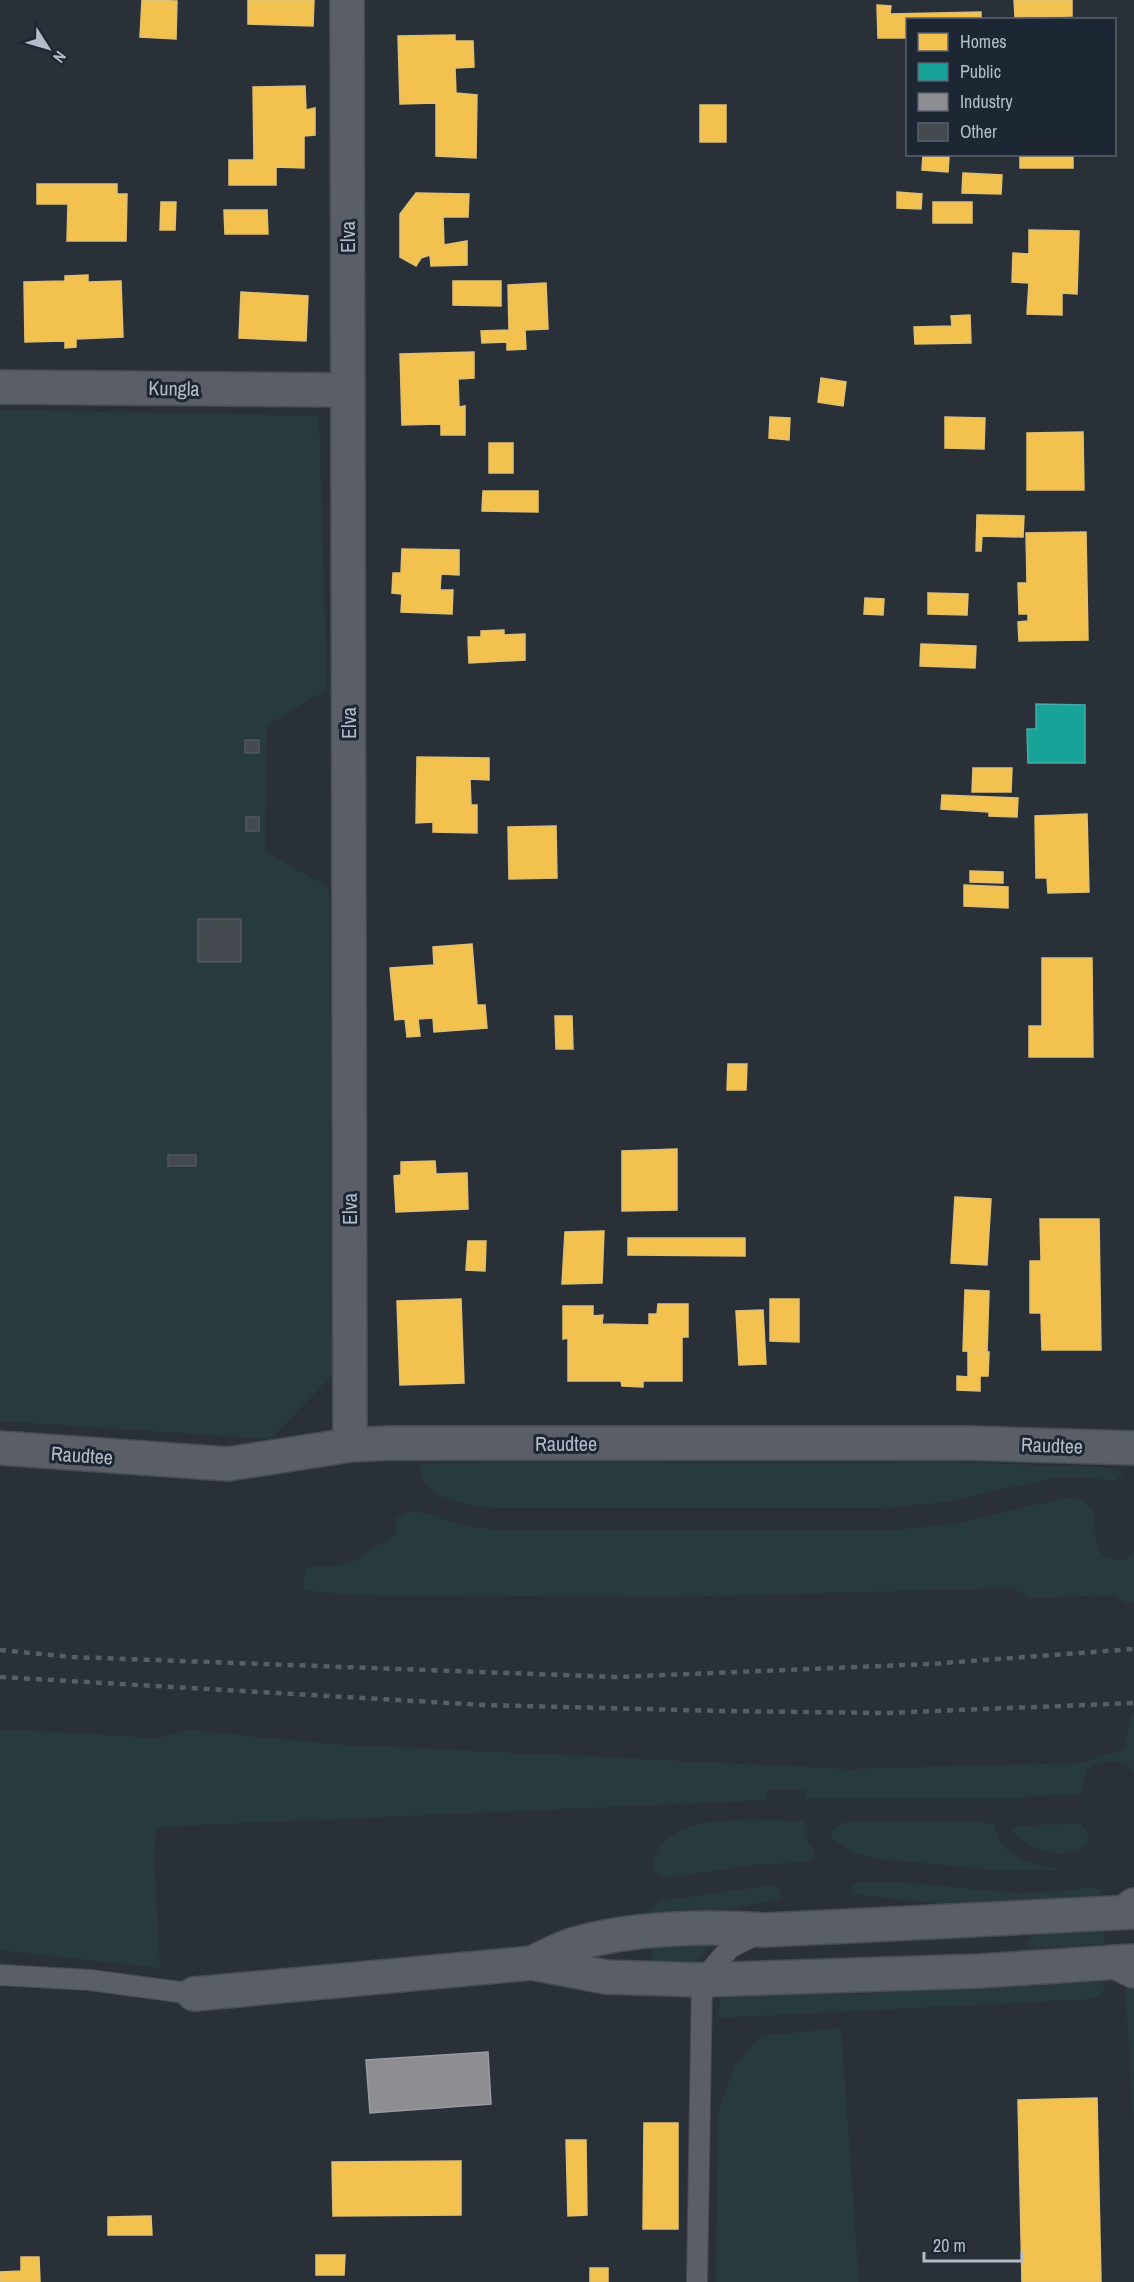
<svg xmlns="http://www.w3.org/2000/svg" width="1134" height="2282" font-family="'Archivo Narrow',sans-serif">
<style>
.green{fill:#273a3e}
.homes{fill:#f2c14e;stroke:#dfc073;stroke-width:1.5}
.public{fill:#17a398;stroke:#46aaa7;stroke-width:1.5}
.industry{fill:#8d8d92;stroke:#999ba2;stroke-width:1.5}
.building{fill:#444950;stroke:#52575f;stroke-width:1.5}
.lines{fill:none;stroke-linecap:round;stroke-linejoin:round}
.service-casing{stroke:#484c53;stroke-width:22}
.minor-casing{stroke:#484c53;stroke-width:36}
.tertiary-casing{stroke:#484c53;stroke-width:36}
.service{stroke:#5a5e66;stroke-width:20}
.minor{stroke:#5a5e66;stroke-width:33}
.tertiary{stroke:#5a5e66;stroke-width:33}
.rail{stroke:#595d64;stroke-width:4.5;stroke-dasharray:6 6;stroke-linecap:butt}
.labels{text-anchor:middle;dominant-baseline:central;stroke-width:6;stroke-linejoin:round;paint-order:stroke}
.street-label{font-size:20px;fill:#b4bcc9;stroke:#1d2633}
</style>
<rect width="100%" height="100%" fill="#2a3038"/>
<path class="green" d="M0,410L319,416L327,689L267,725L265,851L329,888L333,1375L270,1439L0,1421Z
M526,1461L739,1463L949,1462L1100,1467L1120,1469L1123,1474L1116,1480L1110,1481L1087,1477H1057L947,1502L884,1508H498C478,1507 441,1502 427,1486C422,1480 421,1471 419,1464Z
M1069,1497C1122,1506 1068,1559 1124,1560L1132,1554L1134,1547V1602H1127V1604L1115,1595L1029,1598L1014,1588L674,1597L349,1595L303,1590L306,1567C323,1567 339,1568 354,1561C368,1554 371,1545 387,1543L397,1531L395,1519L410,1512L416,1511L468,1526L496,1530H895L959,1523Z
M1131,1714H1134V1771C1124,1758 1105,1760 1092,1766C1081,1775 1087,1784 1080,1794L1024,1796L1022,1799H806V1789L767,1790V1800L156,1827L154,1857L160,1968L0,1950V1729L159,1738L190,1730L329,1744L849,1769L1079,1763L1124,1750Z
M804,1821L808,1828L807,1841L815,1852L811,1862L753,1865L673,1877C643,1878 651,1854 666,1840C674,1833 686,1828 696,1825C726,1818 772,1821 804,1821Z
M845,1822H979L994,1824C1000,1858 1030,1864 1059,1868L1056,1870L1004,1871L872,1858L852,1852L831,1838L832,1830Z
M1081,1824L1087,1831L1088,1842C1073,1864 1023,1850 1012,1829L1020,1825Z
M859,1881L899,1882L1016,1893L1058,1892L1091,1887L1097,1888L1102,1893L1101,1895L1081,1898L944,1904L851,1894L852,1887Z
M772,1885L780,1889L782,1898L724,1910L649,1917L650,1910L660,1901L673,1899Z
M1104,1927V1944L1036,1948L1028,1946L1026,1942C1034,1926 1086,1928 1104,1927Z
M651,1942L711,1943L696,1964L653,1963Z
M1103,1981C1107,1989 1100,1996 1092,1999L717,2018L721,1999L734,1993L856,1994Z
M1125,1986L1134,1990V2130Z
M841,2028L859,2282H716L718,2112L735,2065L760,2036Z"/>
<path class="homes" d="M142,0L177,1L176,39L140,37Z
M248,0H314L313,26L248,24Z
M1014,0H1072V16L1015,17Z
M877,5L891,6L890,14L981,12V20H908V38H878Z
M455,35V41H473L474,67L455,68L456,93L477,95L476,158L436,156V103L400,104L398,36Z
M305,86L306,110L315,108V135L304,136V168L276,167V185H229V160H254L253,87Z
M700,105H726V142H700Z
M1020,154H1073V168H1020Z
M923,155L949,157L948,172L922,170Z
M963,173L1002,175L1001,194L962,193Z
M37,184H117V194H127L126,241H67L68,204H37Z
M897,192L922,194L921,209L897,208Z
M416,193L469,194L468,217H443L444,245L467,241V265L431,266L430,255L421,258L416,266L400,257V214Z
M161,202H176L175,230H160Z
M933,202H972V223H933Z
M224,210H267L268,234H225Z
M1029,230L1079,231L1077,294L1062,293V315L1027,314L1029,283L1012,282L1013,253L1029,254Z
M88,275V282L121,281L123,337L76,339V347L65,348V341L25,342L24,282L65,281V276Z
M453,281H501V306L453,305Z
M546,283L548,329L525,330L526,349L507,350V342L482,343L481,331L509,330L508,285Z
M241,292L308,296L306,341L239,338Z
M970,315L971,343L915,344L914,327L952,326L951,316Z
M474,352V378L458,379L459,407L465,406V435H441V424L402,425L400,354Z
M821,378L846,382L843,406L818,402Z
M770,417L790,418L789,440L769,438Z
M945,417L985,418L984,449L945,448Z
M1083,432L1084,490H1027V433Z
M489,443H513V473H489Z
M483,491H538V512L482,511Z
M977,515L1024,516L1023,537L982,536L981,551H976Z
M1086,532L1088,640L1019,641L1018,622L1028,621V614H1019L1018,583H1027L1026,533Z
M402,549L459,550V575L441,574L440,590H453L452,614L401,612L402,594L392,593L393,573H401Z
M928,593L968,594L967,615L928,614Z
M865,598L884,599L883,615L864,614Z
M504,630V635L525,634V660L469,663L468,637H481V631Z
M921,644L976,646L975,668L920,666Z
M417,757L489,758V780L470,779L471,805H477V833L433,832V822L416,823Z
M973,768H1012L1011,792H972Z
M942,795L1018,798L1017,817L989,816V812L941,809Z
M1087,814L1089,892L1048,893L1047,878H1036L1035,816Z
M556,826L557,878L509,879L508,827Z
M970,871L1003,872V883L970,882Z
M964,885L1008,887V908L964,906Z
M472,944L477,1005H485L487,1028L434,1032L433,1018L418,1019L420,1036L407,1037L405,1019L395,1020L390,968L434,965L433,947Z
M1042,958H1092L1093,1057H1029V1026H1042Z
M555,1016H572L573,1049H556Z
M728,1064H747L746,1090H727Z
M677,1149V1210L622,1211V1151Z
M435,1161L436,1174L467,1173L468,1209L396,1212L394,1176L401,1175V1162Z
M955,1197L991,1199L987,1265L951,1263Z
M1040,1219H1099L1101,1350H1042L1041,1313H1030V1261H1041Z
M604,1231L602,1283L562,1284L565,1232Z
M628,1238H745V1256L628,1255Z
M468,1241H486L485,1271L466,1270Z
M965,1290L989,1291L987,1352L963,1351Z
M461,1299L464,1383L400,1385L397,1301Z
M770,1299H799V1342L770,1341Z
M658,1304H688V1337H682V1381H643V1387L622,1386L621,1381H568V1338L563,1339V1306H593V1316L603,1315L602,1324L649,1325V1314H657Z
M763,1310L766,1364L739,1365L736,1311Z
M968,1352H989L988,1376H980V1391L957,1390V1376L968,1377Z
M1097,2098L1101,2282H1022L1018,2100Z
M644,2123H678V2229H643Z
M566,2140H586L587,2215L568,2216Z
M461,2161V2215L333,2216L332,2162Z
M151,2216L152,2235H108V2217Z
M316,2255H345L344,2275H316Z
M21,2257H39L40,2282H0V2272L21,2271Z
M590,2268H608V2282H590Z"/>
<path class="public" d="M1036,704L1085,705V763H1028L1027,729H1036Z"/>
<path class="industry" d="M488,2052L491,2104L370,2113L366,2060Z"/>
<path class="building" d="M245,740H259V753H245Z
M246,817H259V831H246Z
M198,919H241V962H198Z
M168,1155H196V1166H168Z"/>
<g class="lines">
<defs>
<path id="service" d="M0,1975L90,1980L194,1994
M697,2282L702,1980L730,1948L757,1934"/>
<path id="minor" d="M347,0L350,1445
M0,387L347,390
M0,1448L228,1464L350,1445L390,1443H970L1134,1448
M532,1963C547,1956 563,1947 579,1943C639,1927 704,1926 766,1930L1134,1912
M194,1994L532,1963L606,1977L702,1980L980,1971L1134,1961"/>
<path id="tertiary" d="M1125,1912L1134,1905
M1115,1962L1134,1971"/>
</defs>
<use href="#service" class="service-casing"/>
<use href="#minor" class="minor-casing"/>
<use href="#tertiary" class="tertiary-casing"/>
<use href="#service" class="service"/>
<use href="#minor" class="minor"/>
<use href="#tertiary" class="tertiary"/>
<path class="rail" d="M0,1650L72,1657L616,1677L930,1664L1134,1649
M0,1677L484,1705L724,1711L885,1713L1134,1703"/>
</g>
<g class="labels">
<g class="street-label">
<text transform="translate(347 237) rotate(-90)">Elva</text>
<text transform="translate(174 388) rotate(1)">Kungla</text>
<text transform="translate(348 723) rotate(-90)">Elva</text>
<text transform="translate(349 1209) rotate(-90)">Elva</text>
<text x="566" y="1443">Raudtee</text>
<text transform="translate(1052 1445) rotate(2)">Raudtee</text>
<text transform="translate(82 1455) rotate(4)">Raudtee</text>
</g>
</g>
<rect x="906" y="18" width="210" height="138" fill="#1d2633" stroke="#59626f" stroke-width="1.5"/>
<rect x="918" y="33" width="30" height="18" fill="#f2c14e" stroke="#59626f" stroke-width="1.5"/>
<text x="960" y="48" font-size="18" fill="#b4bcc9">Homes</text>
<rect x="918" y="63" width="30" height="18" fill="#17a398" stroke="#59626f" stroke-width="1.5"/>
<text x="960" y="78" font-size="18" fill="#b4bcc9">Public</text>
<rect x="918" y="93" width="30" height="18" fill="#8d8d92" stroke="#59626f" stroke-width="1.5"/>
<text x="960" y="108" font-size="18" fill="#b4bcc9">Industry</text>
<rect x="918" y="123" width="30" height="18" fill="#444950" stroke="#59626f" stroke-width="1.5"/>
<text x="960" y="138" font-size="18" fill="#b4bcc9">Other</text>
<g transform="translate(48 48) rotate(127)" stroke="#1d2633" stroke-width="4.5" paint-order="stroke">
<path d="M0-4.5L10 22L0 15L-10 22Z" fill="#b4bcc9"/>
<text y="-9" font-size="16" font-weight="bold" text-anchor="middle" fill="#b4bcc9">N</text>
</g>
<path d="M924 2252v9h98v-9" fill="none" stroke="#b4bcc9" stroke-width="3"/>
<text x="933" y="2252" font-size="18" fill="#b4bcc9" stroke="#1d2633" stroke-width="4.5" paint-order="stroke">20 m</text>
</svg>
